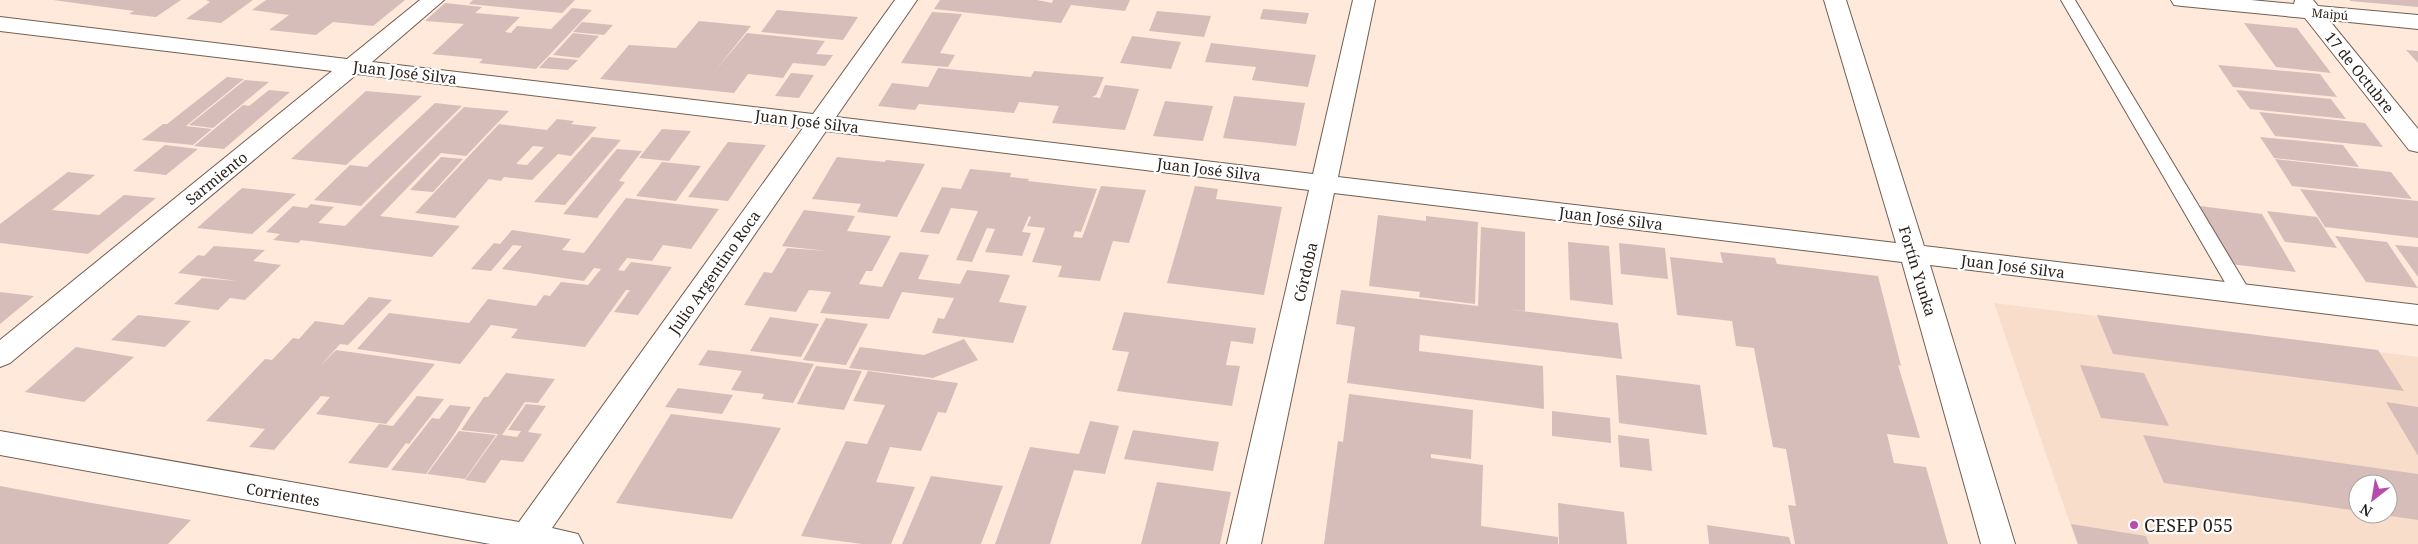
<svg xmlns="http://www.w3.org/2000/svg" width="2418" height="544" font-family="'Noto Serif',serif">
<style>
.built{fill:#f9ddcb;fill-rule:evenodd}
.building{fill:#d7bdb9;fill-rule:evenodd}
.lines{fill:none;stroke-linecap:round;stroke-linejoin:round}
.lane-casing{stroke:#715f53;stroke-width:2}
.street-casing{stroke:#715f53;stroke-width:2}
.lane{fill:#fff;fill-rule:evenodd}
.street{fill:#fff;fill-rule:evenodd}
.poi-dot{fill:#b84bab;stroke:#fff;stroke-width:2}
.labels{text-anchor:middle;dominant-baseline:central;stroke-width:4.5;stroke-linejoin:round;paint-order:stroke}
.far-street-label{font-size:12px;fill:#271f1a;stroke:#fff}
.street-label{font-size:15px;fill:#271f1a;stroke:#fff}
.near-poi-label{font-size:18px;fill:#271f1a;stroke:#fff;text-anchor:start}
</style>
<rect width="100%" height="100%" fill="#fee9db"/>
<path class="built" d="M1994,303L2418,357V544H2077ZM2358,484H2388V514H2358Z"/>
<path class="building" d="M53,0H181L156,17L129,14L134,11Z
M206,0H253L221,23L186,19L210,2Z
M266,0H405L373,26L333,22L316,35L269,30L289,15L252,10Z
M473,0H575L562,13L469,4Z
M940,0H1037L1052,3L1053,0H1130L1125,11L1071,5L1061,23L934,9Z
M2350,0H2418V7L2350,1Z
M445,3L482,7L475,13L520,17L505,32L511,33L517,26L551,29L572,8L592,10L536,69L479,63L483,59L432,54L464,24L425,21Z
M1263,9L1309,13L1306,24L1260,19Z
M777,10L858,17L843,40L761,32Z
M1157,11L1211,16L1204,37L1149,31Z
M932,12L962,14L940,53L955,55L948,67L901,63Z
M699,21L751,26L715,71L747,33L825,41L816,54L833,55L825,66L793,63L783,78L748,74L734,93L600,79L629,45L676,48Z
M582,22L613,25L604,35L573,32Z
M2244,23L2297,28L2331,73L2276,67Z
M573,33L599,36L579,58L553,55Z
M1132,36L1181,42L1171,69L1120,63Z
M1211,43L1316,55L1308,87L1252,80L1256,67L1205,62Z
M2406,50L2418,51V63Z
M549,57L578,60L568,70L539,68Z
M2218,65L2320,74L2337,97L2233,87Z
M938,68L1031,77L1034,71L1104,77L1096,95L1092,97L1100,98L1105,85L1139,89L1125,130L1052,123L1059,106L1019,102L1014,113L919,104L915,110L878,106L892,83L928,87Z
M791,73L814,75L799,98L775,96Z
M227,77L244,79L186,126L212,129L193,145L142,140L163,124H167Z
M245,80L269,82L213,128L189,125Z
M269,90L290,92L224,149L194,146L243,105L249,106Z
M2236,90L2331,99L2346,119L2250,109Z
M366,91L422,96L346,165L291,159Z
M1234,96L1305,103L1296,146L1223,138Z
M1165,101L1213,106L1203,141L1153,136Z
M435,103L462,106L361,206L314,200L350,165L367,167Z
M464,107L509,111L466,156L441,153L380,216L460,226L432,257L301,240L298,243L273,240L280,234L266,232L293,206L307,208L311,204L334,207L318,223L345,226Z
M2259,112L2365,123L2383,147L2275,136Z
M557,119L574,121L571,124L597,127L571,156L558,154L532,180L504,177L501,181L489,179L455,218L415,213L499,124L547,130ZM533,146L544,147L527,165L516,164Z
M662,129L691,131L669,161L639,158Z
M592,137L621,140L565,205L534,202Z
M2260,137L2343,145L2359,167L2274,158Z
M728,142L766,145L728,201L688,197Z
M165,145L198,149L166,175L133,171Z
M617,149L642,151L619,181L625,182L597,218L563,214Z
M441,157L463,159L433,192L410,190Z
M837,157L885,162L886,160L925,164L897,217L857,212L861,204L812,199Z
M2275,159L2391,172L2412,199L2292,186Z
M662,162L701,166L676,201L636,196Z
M970,169L1011,173L1010,177L1029,179L1028,181L1097,189L1081,232L1075,231L1073,237L1082,238L1101,186L1146,190L1129,243L1113,241L1100,281L1058,277L1062,266L1032,262L1045,228L1027,226L1031,217L1029,216L1022,232L1031,233L1022,256L985,252L995,229L987,228L972,262L956,260L978,211L951,208L939,234L920,232L942,187L961,189Z
M68,172L95,175L52,210L99,215L124,195L156,198L88,254L0,243V224Z
M1195,186L1218,189L1216,199L1282,207L1264,295L1167,283Z
M242,188L296,194L252,234L197,228Z
M2300,189L2418,201V238L2325,227Z
M626,198L719,209L691,249L663,245L652,261L627,258L618,270L624,271L631,262L672,267L638,315L614,312L630,290H626L585,347L511,338L518,329L491,325L460,364L357,349L389,313L469,323L488,299L536,306L544,295L550,296L561,282L588,285L601,269L594,268L584,281L502,269L522,246L513,245L491,271L471,269L494,243L500,244L512,230L571,239L562,250L584,253Z
M2200,206L2262,214L2296,272L2230,264Z
M804,210L855,216L847,231L891,236L872,271H866L859,284L882,287L900,252L929,255L918,279L960,284L967,270L1010,275L999,302L1027,306L1013,343L932,333L938,318L944,319L954,298L902,292L889,319L820,313L831,292L809,290L796,312L744,305L764,272L772,273L787,248L827,251L782,246Z
M2267,211L2317,217L2337,248L2285,242Z
M1378,215L1426,221V216L1478,222L1475,304L1419,297L1420,292L1369,286Z
M1481,227L1525,232V311L1507,309L1618,323L1622,359L1420,335L1419,351L1543,366L1544,409L1347,383L1355,327L1336,324L1341,290L1478,306Z
M2335,236L2387,242L2418,288L2366,282Z
M1568,242L1609,246L1613,305L1570,300Z
M1619,243L1665,248L1668,279L1621,274Z
M2395,245L2418,247V277Z
M214,246L265,250L253,261L281,265L245,300L230,298L218,310L174,304L202,278L237,281L178,273L198,255L204,256Z
M1720,252L1775,258L1777,264L1878,276L1901,366L1898,365L1920,438L1887,434L1894,463L1926,467L1948,544H1795L1788,505L1796,506L1786,449L1773,447L1754,348L1736,346L1732,321L1677,315L1670,257L1723,263Z
M0,292L34,296L0,324Z
M369,297L392,300L348,345L340,344L320,366L336,350L435,364L386,424L316,414L330,397L321,396L274,450L249,447L265,429L206,421L265,359L272,360L293,338L299,339L315,321L343,325Z
M1124,312L1256,328L1253,344L1231,341L1226,365L1240,366L1232,406L1117,391L1129,352L1112,350Z
M138,315L191,321L165,347L111,340Z
M2097,315L2378,350L2404,391L2113,354Z
M770,317L819,324L801,357L750,351Z
M826,318L868,324L846,365L803,360Z
M964,339L978,360L933,378L849,368L860,347L924,355Z
M76,347L134,357L84,402L25,392Z
M708,350L750,355L814,364L793,403L762,399L764,394L731,390L742,371L698,365Z
M2080,365L2144,373L2169,426L2101,418Z
M816,366L862,371L844,410L797,404Z
M868,371L958,383L946,413L938,412L921,451L890,447L876,482L915,487L891,544H862L801,536L846,441L867,444L885,405L853,401Z
M506,373L555,379L538,403L525,402L502,435L517,437L521,431L508,430L526,404L546,406L528,432L542,434L523,462L501,460L485,483L465,480L498,434L461,430L484,397H488Z
M1616,375L1700,385L1707,435L1619,423Z
M678,388L733,395L722,414L665,407Z
M1349,394L1473,410L1471,459L1431,454V458L1483,465L1481,526L1558,537V544H1324L1338,441L1343,442Z
M417,396L444,399L409,444L406,443L387,468L348,463L379,424L393,426Z
M2386,402L2418,407V456Z
M450,405L471,407L453,436L426,474L391,470L432,418L439,419Z
M1552,411L1610,418L1611,443L1552,436Z
M671,414L781,428L732,519L616,503Z
M1090,421L1119,426L1105,474L1074,470L1050,544H995L1030,447L1079,454Z
M1133,430L1219,442L1213,471L1124,459Z
M459,431L496,435L465,479L427,474Z
M1618,435L1649,439L1652,471L1620,467Z
M2143,435L2418,474V520L2383,515L2388,514V484H2358V511L2164,483Z
M931,476L1003,486L981,544H902Z
M1157,482L1231,492L1220,544H1141Z
M0,486L86,502L191,520L168,544H0Z
M1558,503L1624,512L1627,544H1559Z
M2071,524L2146,536L2149,544H2078Z
M1707,525L1789,537L1791,544H1709Z"/>
<g class="lines">
<defs>
<path id="lane" d="M2061,0H2075L2251,293L2248,298L2241,299L2234,298Z"/>
<path id="street" d="M420,0H444L372,62L813,114L895,0H917L836,117L1313,174L1353,0H1375L1338,177L1896,243L1824,0H1846L1924,246L2418,305V325L1930,265L2015,544H1981L1902,262L1334,193L1261,544H1227L1309,190L826,131L552,528L578,534L583,544H490L0,455V431L519,522L803,128L357,74L10,363L0,367V340L332,71L0,31V17L347,59Z
M2171,0H2251L2294,4L2295,0H2313L2318,6L2418,15V29L2329,20L2418,129V152L2409,150L2305,18L2182,6L2174,5Z"/>
</defs>
<use href="#lane" class="lane-casing"/>
<use href="#street" class="street-casing"/>
<use href="#lane" class="lane"/>
<use href="#street" class="street"/>
</g>
<circle class="poi-dot" cx="2134" cy="525" r="5"/>
<g class="labels">
<g class="far-street-label">
<text transform="translate(2330 14) rotate(5)">Maipú</text>
</g>
<g class="street-label">
<text transform="translate(405 72) rotate(7)">Juan José Silva</text>
<text transform="translate(2360 72) rotate(51)">17 de Octubre</text>
<text transform="translate(807 121) rotate(7)">Juan José Silva</text>
<text transform="translate(1209 169) rotate(7)">Juan José Silva</text>
<text transform="translate(216 178) rotate(-39)">Sarmiento</text>
<text transform="translate(1611 218) rotate(7)">Juan José Silva</text>
<text transform="translate(2013 266) rotate(7)">Juan José Silva</text>
<text transform="translate(1918 271) rotate(73)">Fortín Yunka</text>
<text transform="translate(714 272) rotate(-55)">Julio Argentino Roca</text>
<text transform="translate(1305 272) rotate(-77)">Córdoba</text>
<text transform="translate(283 494) rotate(10)">Corrientes</text>
</g>
<g class="near-poi-label">
<text x="2144" y="525">CESEP 055</text>
</g>
</g>
<g transform="translate(2373 499) rotate(211)"><circle r="24" fill="#ffffff" stroke="#a9a5a3"/>
<path d="M0-4L9 19L0 12L-9 19Z" fill="#b84bab"/>
<text y="-8" font-size="14" font-weight="bold" text-anchor="middle" fill="#271f1a">N</text>
</g>
</svg>
